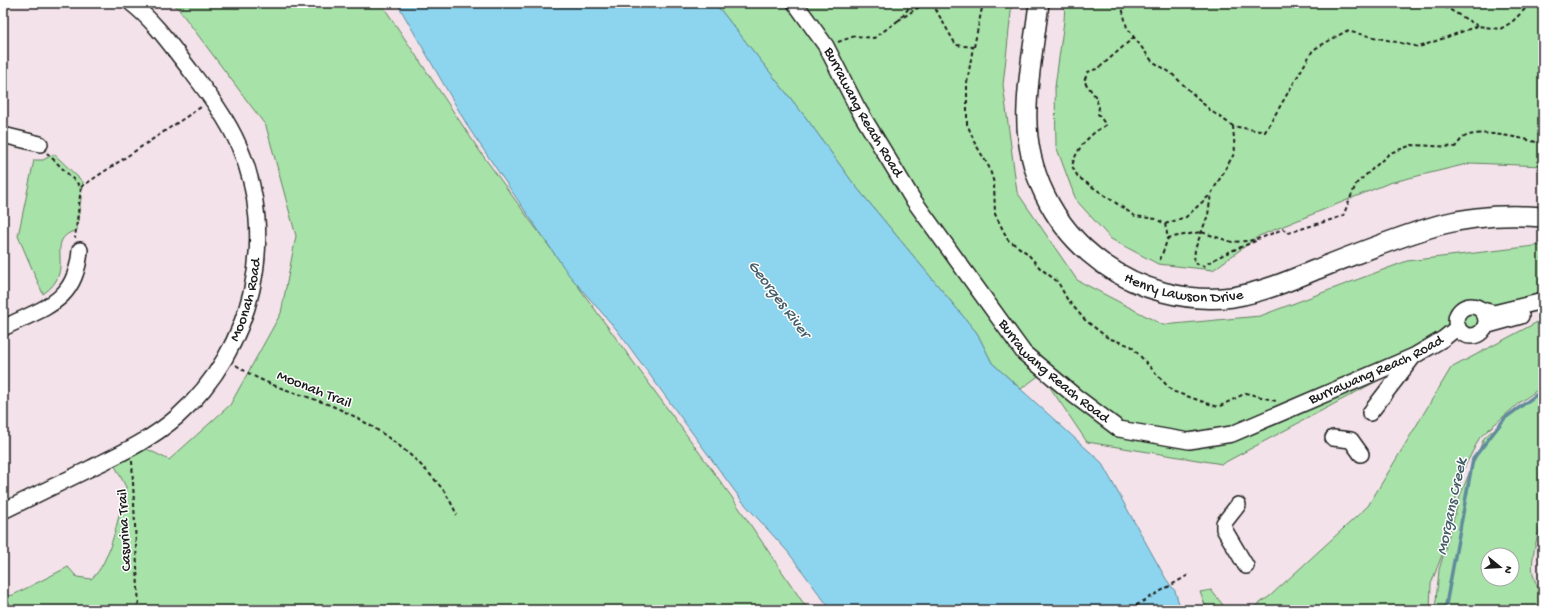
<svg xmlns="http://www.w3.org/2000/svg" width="1546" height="613" font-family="'Gochi Hand',sans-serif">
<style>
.green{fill:#a7e2a8;stroke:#627f62;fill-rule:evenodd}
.water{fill:#8dd5ef;stroke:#608b9b}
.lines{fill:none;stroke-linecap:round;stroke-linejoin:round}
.stream{stroke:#608b9b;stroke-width:3.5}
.minor-casing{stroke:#1c1c1c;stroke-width:18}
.major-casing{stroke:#1c1c1c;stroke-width:22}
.path{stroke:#1c1c1c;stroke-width:2;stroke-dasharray:4 3;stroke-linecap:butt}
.minor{stroke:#fff;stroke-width:15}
.major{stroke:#fff;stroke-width:19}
.labels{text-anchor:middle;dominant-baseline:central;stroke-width:3;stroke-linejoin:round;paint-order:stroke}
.street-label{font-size:15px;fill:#1c1c1c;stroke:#fff}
.water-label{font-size:16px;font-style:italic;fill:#445d66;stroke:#fff}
</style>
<rect width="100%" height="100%" fill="#f3e2e9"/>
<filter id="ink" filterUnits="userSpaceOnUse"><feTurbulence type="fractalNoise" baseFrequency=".025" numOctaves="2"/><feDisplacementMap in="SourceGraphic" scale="8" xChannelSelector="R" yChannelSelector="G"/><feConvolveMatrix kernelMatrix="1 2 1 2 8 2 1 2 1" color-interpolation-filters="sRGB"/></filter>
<g filter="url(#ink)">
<path class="green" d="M172,3H381L481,153L731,496L808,610H3V597L13,595L68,567L77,577L91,579C111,564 119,512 126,487L115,466L147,449L169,460L230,405L281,313L296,236L266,126L177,7Z
M715,3H1012L1003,85L1017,192L1077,280L1163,325L1260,316L1407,261L1543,245V292L1222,464L1087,442L1041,374L1021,389L992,363L977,333L853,183L807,119Z
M1065,3H1543V166L1471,163L1389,183L1259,236L1213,270L1158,264L1111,239L1076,200L1056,146L1055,87L1064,21Z
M54,154L83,182L77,230C41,240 79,270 43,294L18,236L34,160H43Z
M1543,319V386L1519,403L1480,437L1463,470L1442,555L1431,584L1430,610H1250L1270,596L1368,506L1451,368Z
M1543,391V519C1538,533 1530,559 1533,574C1536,586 1543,597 1543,610H1435L1439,570L1461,493L1484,438L1519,407ZM1488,555H1512V579H1488Z
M1211,590L1227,610H1207L1200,592Z"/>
<path class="water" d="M397,3H715L807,119L853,183L977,333L992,363L1101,462L1166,579L1175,591L1181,610H831L788,552L742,501L617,330L569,275L470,130Z"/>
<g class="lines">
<path class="stream" d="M1445,610L1473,459L1505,418L1543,390"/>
<defs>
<g id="minor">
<path id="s1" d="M795,3L826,46L857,107L912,198L1024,353L1075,396L1119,429L1189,441L1232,434L1414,356L1443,339L1458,327"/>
<path d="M3,135L40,144"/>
<circle cx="1471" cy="321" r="15"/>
<path d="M1482,310L1494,313L1543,301"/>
<path d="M1485,326L1521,316"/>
<path d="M3,328C44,307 76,303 80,250"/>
<path d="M1370,413L1413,357"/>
<path d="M1333,438L1351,440L1361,454"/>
<path d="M1238,505L1224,523V529L1246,566"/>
<path id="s2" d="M3,511C32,497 62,482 91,468C122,453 152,439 178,416C253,349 279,238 239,146C226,116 206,91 187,66C170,44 154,21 131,3"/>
</g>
<g id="major">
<path id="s3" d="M1039,3C1035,38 1028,73 1027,107C1024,168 1052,227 1102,263C1139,290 1187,303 1233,297C1262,292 1289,281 1315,270C1356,254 1397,237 1439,225C1473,216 1507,214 1543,217"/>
</g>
</defs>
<use href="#minor" class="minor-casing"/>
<use href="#major" class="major-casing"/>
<path class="path" d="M913,3L899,20L925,3
M932,3L956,45L973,47L967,83V124L976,145L989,167L994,183L995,214L1008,240L1027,253L1040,268L1058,282L1067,299L1085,320L1108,338L1131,346L1172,391L1218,407L1246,393L1276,401
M1121,3L1127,28L1152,61L1171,73L1211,111L1233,126L1265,132L1313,50L1346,31L1419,47L1478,26L1500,29L1512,22L1531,3
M1438,3L1478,26
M1134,37L1099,68L1088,72L1084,81L1095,96L1099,107L1098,114L1106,125C1090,134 1077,147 1072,166L1078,177L1135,216L1156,219L1165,224L1168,238L1201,232L1232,242L1248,241L1261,238L1283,229L1288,233L1343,216L1356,184L1390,153L1412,145L1455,147C1458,144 1460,140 1463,138C1477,127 1527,139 1543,144
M838,42L855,36L874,38L899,20
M974,47L983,3
M1233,126L1235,152L1211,194L1208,215L1195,249L1194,263L1204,266C1221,254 1239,248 1258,240
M47,153L81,187L75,238
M81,187L201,107
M1165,224L1186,217L1210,195
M1160,260L1168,238
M236,365C269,389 304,393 339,409C379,427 417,456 444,491C449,498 453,507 457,515
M132,461L139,610
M3,589L8,600L9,610
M1130,609L1190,574"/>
<use href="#minor" class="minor"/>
<use href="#major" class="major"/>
</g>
</g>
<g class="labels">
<g class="street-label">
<text stroke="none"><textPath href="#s1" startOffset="129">Burrawang Reach Road</textPath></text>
<text stroke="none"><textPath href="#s3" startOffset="373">Henry Lawson Drive</textPath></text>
<text stroke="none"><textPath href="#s2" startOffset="337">Moonah Road</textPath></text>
<text stroke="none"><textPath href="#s1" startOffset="813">Burrawang Reach Road</textPath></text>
<text stroke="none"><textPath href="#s1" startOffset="453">Burrawang Reach Road</textPath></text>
<text transform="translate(314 390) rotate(22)">Moonah Trail</text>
<text transform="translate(125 530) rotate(-93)">Casurina Trail</text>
</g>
<g class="water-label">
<text transform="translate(778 300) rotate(53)">Georges River</text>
<text transform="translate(1453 507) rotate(-78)">Morgans Creek</text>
</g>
</g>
<rect width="1546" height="613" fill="none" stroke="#fff" stroke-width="16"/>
<rect x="8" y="8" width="1530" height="597" fill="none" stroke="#1c1c1c" stroke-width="1.5" filter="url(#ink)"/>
<g transform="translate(1500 567) rotate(108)"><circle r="19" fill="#ffffff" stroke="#a4a4a4"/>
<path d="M0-3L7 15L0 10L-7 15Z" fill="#1c1c1c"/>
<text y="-6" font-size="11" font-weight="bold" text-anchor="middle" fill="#1c1c1c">N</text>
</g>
</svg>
